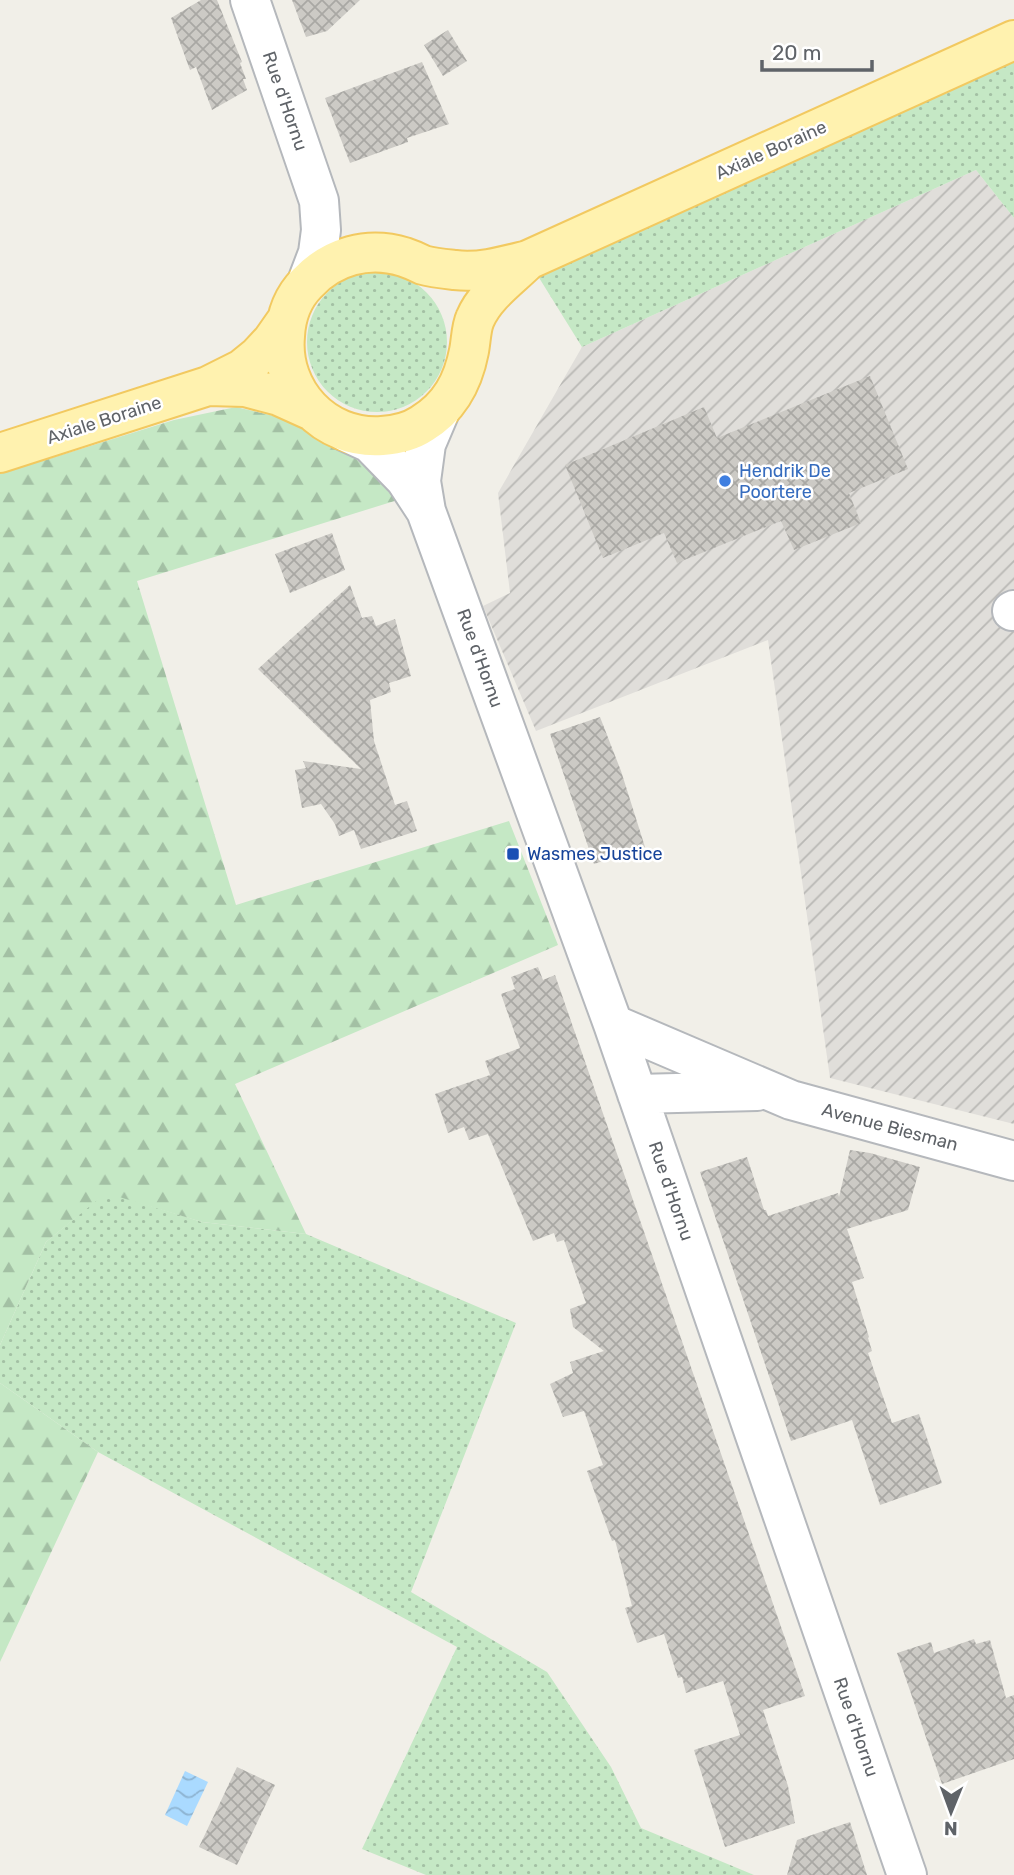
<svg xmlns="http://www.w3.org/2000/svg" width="1014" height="1875" font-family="Rubik,sans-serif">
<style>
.industrial{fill:url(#industrial-furrows)}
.grass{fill:url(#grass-dots)}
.forest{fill:url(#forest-firs)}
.water{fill:url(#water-waves)}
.building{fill:url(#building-cross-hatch)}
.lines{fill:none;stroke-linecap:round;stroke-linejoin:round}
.minor-casing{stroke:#b5b8bc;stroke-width:42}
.major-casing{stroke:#f2c960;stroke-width:42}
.minor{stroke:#fff;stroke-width:38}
.major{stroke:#fff2af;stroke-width:38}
.shop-dot{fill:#3f7fe0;stroke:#fff;stroke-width:2.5}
.transit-dot{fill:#1a4fb4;stroke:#fff;stroke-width:2.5}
.labels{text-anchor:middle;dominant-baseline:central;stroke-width:5;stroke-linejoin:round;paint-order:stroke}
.street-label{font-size:18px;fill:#5f6368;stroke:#fff}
.shop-label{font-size:18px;fill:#366cbe;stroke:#fff;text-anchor:start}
.transit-label{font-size:18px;fill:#164399;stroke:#fff;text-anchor:start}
</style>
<defs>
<pattern id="industrial-furrows" width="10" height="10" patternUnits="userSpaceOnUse" patternTransform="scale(1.75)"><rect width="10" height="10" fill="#e0deda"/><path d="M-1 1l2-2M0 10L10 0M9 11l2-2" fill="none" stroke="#b9b8b5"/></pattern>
<pattern id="grass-dots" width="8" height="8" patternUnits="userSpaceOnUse" patternTransform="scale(1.75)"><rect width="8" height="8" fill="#c5e8c5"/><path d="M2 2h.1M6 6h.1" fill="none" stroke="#a3c0a4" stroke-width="1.8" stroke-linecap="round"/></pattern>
<pattern id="forest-firs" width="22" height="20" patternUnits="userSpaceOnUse" patternTransform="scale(1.75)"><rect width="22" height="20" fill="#c5e8c5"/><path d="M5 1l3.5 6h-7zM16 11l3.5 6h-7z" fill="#a3c0a4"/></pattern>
<pattern id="water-waves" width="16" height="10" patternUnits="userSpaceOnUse" patternTransform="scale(1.75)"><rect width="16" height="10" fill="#aadaff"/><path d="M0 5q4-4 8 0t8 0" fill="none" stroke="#8eb4d2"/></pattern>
<pattern id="building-cross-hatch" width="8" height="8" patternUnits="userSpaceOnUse" patternTransform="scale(1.75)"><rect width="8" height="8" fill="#cccac5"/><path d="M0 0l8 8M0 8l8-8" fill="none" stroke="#a9a8a4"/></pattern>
</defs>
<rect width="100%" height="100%" fill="#f1efe8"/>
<path class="industrial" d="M976,170L1014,218V1124L830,1078L768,640L536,731L483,606L510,593L498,493L582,347Z"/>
<path class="grass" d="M1014,41V218L976,170L582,347L528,260Z
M307 342a70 70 0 1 1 140 0a70 70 0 1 1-140 0Z
M106,1192L202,1222L306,1234L516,1323L411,1592L547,1672L611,1767L641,1828L754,1875H426L362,1849L457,1647L98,1452L0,1383V1345L46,1242Z"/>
<path class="forest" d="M236,407L287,419L355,458L401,499L137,581L236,905L509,821L558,945L235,1084L306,1234L202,1222L106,1193L46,1242L0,1345V474L174,420Z
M0,1383L98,1452L0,1662Z"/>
<path class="water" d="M185,1771L208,1782L187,1826L165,1815Z"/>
<path class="building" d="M201,0H217L242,62L240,63L246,79H243L247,90L212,110L196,67L190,70L171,18Z
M292,0H360L327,31L306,37Z
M448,30L467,61L443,76L424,45Z
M422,62L449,124L407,138L408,142L350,163L325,98Z
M870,376L908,469L849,493L861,523L794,550L781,521L677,563L664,533L603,558L565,465L704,407L717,438Z
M332,533L345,570L290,593L275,554Z
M350,585L362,618L372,616L376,626L395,619L411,676L389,683L391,692L370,700L374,741L395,805L407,801L417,831L361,849L354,830L339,836L335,824L321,804L302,808L295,770L306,768L303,761L361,769L258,669Z
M600,717L621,771L645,847L594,864L550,734Z
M538,967L543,980L555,975L805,1696L763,1710L788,1786L795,1823L725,1847L694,1750L740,1735L723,1681L686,1693L682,1677L678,1678L664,1634L637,1643L625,1608L632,1606L615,1540L612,1541L587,1471L603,1465L584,1411L563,1417L550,1384L573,1373L570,1362L604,1351L573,1327L570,1309L586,1303L564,1240L557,1242L554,1233L533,1241L488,1134L469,1140L464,1127L448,1133L435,1094L490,1075L485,1061L520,1048L501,994L515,989L511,977Z
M850,1150L870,1153L920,1167L908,1210L847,1229L864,1278L852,1282L869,1337L868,1338L872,1351L868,1353L892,1423L919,1414L942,1483L880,1505L852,1420L791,1441L700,1172L747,1157L764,1210H766L768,1216L838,1193L839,1197Z
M974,1639L976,1644L990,1640L1006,1698L1014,1695V1759L942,1784L897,1653L931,1642L934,1653Z
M237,1767L275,1785L237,1865L199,1847Z
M850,1822L867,1875H787L797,1840Z"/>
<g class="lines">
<defs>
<path id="minor" d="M250,0L319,201L321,230L318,253L307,282
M440,411L426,444L421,481L426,511L613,1024L907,1875
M346,432L370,443L405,479L426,511
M1012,611L1014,610
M613,1024L791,1100L1014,1161
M637,1094L757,1091"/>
<path id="major" d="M528,260C510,278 485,295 475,319C471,328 471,341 469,351C463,382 450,407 422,424C410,432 396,435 382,436C324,440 280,391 285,336C286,316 292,298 307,283C332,256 368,246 404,257C410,259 417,262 423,265C433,268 445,269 455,270C480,273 504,266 528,260L1014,40
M208,386L245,387L279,396L310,410
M0,453L208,386L242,369L258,356L272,341L286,321"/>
</defs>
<use href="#minor" class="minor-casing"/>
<use href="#major" class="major-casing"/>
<use href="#minor" class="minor"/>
<use href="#major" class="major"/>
</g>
<circle class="shop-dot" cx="725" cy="481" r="7"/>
<rect class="transit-dot" x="506" y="847" width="14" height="14" rx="3.5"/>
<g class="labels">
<g class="street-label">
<text transform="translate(285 101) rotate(71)">Rue d'Hornu</text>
<text transform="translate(771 150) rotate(-24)">Axiale Boraine</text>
<text transform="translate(104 420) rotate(-18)">Axiale Boraine</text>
<text transform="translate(480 658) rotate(70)">Rue d'Hornu</text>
<text transform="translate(890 1127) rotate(15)">Avenue Biesman</text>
<text transform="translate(671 1191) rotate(71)">Rue d'Hornu</text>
<text transform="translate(856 1727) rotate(71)">Rue d'Hornu</text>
</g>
<g class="shop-label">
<text x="739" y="471">Hendrik De<tspan x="739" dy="21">Poortere</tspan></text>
</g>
<g class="transit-label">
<text x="527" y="854">Wasmes Justice</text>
</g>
</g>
<g transform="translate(951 1812) rotate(181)" stroke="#ffffff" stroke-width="5" paint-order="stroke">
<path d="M0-5L12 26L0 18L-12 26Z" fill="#5f6368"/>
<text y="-10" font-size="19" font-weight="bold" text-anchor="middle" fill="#5f6368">N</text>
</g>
<path d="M762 60v10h110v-10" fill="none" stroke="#5f6368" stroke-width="3.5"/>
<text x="772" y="60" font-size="21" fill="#5f6368" stroke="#ffffff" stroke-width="5" paint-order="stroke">20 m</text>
</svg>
